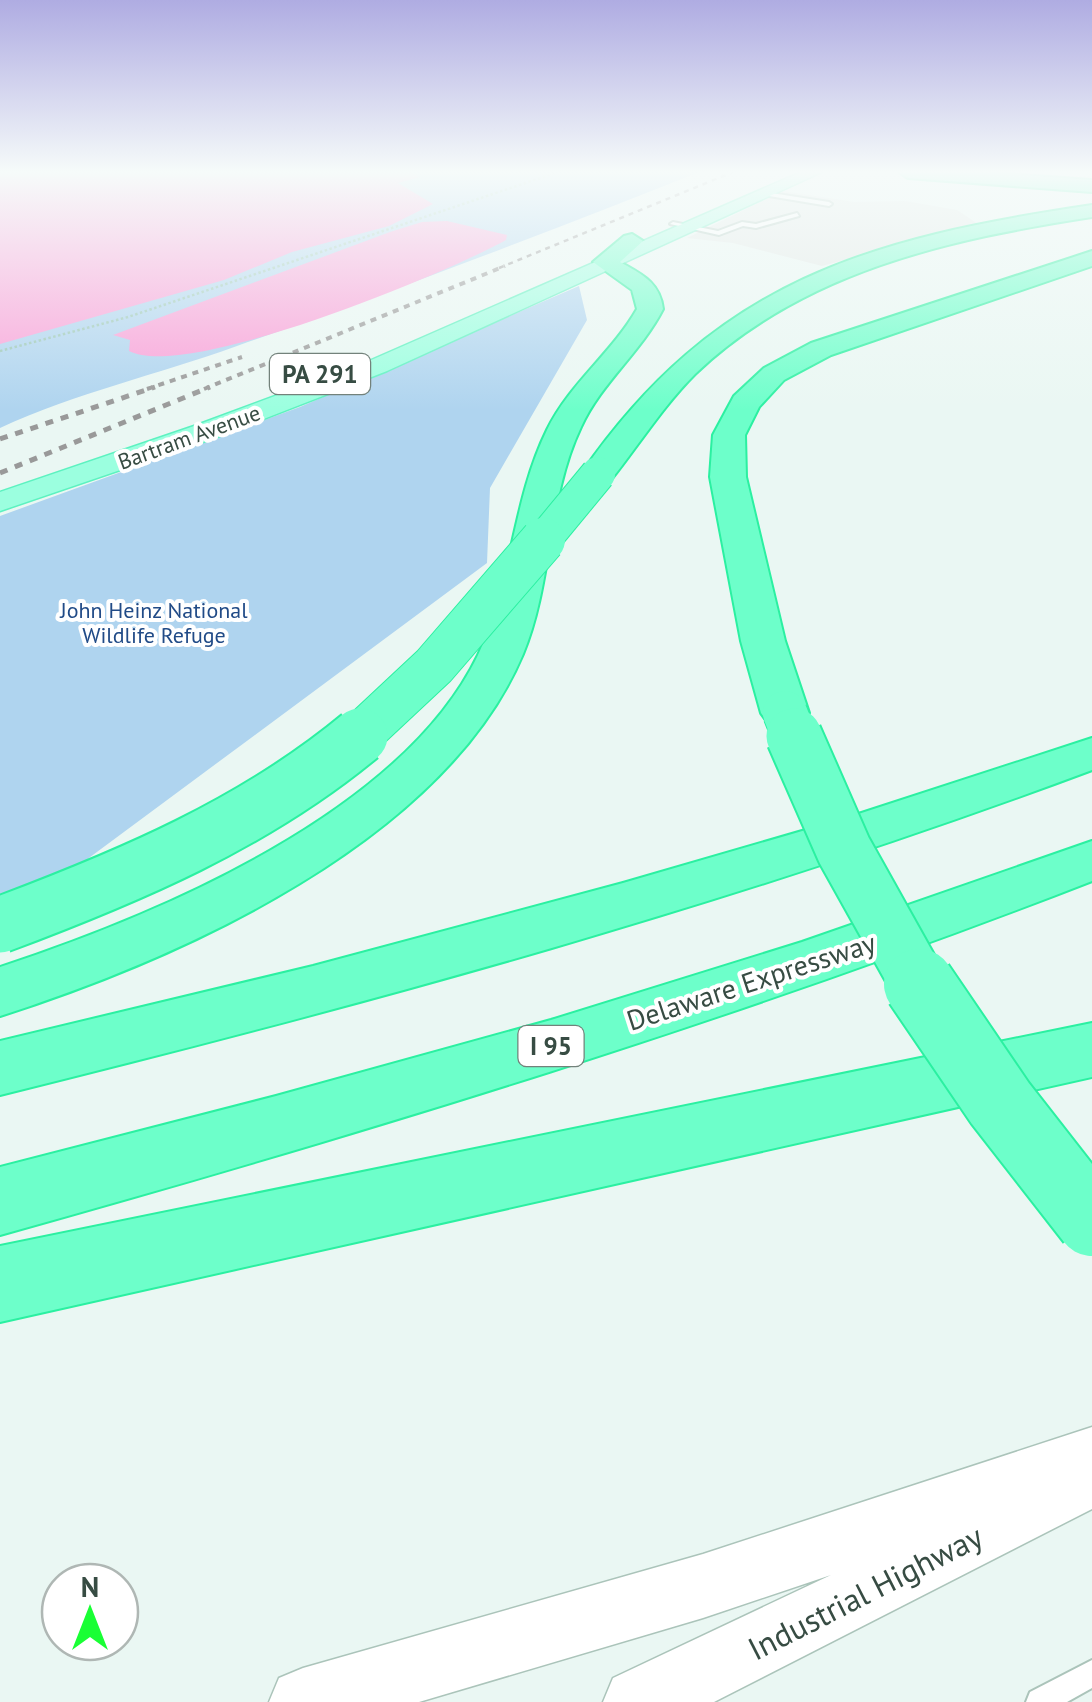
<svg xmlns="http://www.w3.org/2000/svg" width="1092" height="1702" font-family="'PT Sans',sans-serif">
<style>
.green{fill:#afd4ef}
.parking{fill:#e2e8e5}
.water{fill:#f9a1d8}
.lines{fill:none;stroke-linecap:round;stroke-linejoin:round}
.service-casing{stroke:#abc4ba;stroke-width:4}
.tertiary-casing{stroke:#abc4ba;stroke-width:3}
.primary-casing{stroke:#5df2c0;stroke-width:3}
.motorway-casing{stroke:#2bf0a1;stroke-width:4}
.path{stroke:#9bc7b6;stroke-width:2.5;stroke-dasharray:2.5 2.5;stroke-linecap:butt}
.service{fill:#fff;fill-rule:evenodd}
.tertiary{fill:#fff;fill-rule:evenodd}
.primary{fill:#9bffdf;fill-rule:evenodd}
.motorway{fill:#6dffca;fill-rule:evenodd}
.rail-far2{stroke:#999;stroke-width:2.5;stroke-dasharray:5 5;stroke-linecap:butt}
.rail-far1{stroke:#999;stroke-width:4;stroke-dasharray:6 6;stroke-linecap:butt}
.rail{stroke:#999;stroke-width:5;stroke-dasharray:8 8;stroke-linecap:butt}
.motorway-bridge-far3-casing{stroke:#2bf0a1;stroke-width:36;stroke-linecap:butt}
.motorway-bridge-far2-casing{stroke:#2bf0a1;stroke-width:46;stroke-linecap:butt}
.motorway-bridge-far1-casing{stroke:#2bf0a1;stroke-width:59;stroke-linecap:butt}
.motorway-bridge-casing{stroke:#2bf0a1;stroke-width:74;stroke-linecap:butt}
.motorway-bridge-far3{stroke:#6dffca;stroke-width:34}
.motorway-bridge-far2{stroke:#6dffca;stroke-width:44}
.motorway-bridge-far1{stroke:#6dffca;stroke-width:55}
.motorway-bridge{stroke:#6dffca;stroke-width:70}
.labels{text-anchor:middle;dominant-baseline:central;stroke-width:8;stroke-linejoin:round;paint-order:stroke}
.far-street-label{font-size:22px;fill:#374c43;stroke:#fff}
.far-park-label{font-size:22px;fill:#214b87;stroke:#fff}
.shield{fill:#fff;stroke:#73827b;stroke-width:2.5}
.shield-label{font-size:25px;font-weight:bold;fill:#374c43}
.street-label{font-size:28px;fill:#374c43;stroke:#fff}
.near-street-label{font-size:32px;fill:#374c43;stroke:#fff}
</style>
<rect width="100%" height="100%" fill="#eaf7f3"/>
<path class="green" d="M0,172H699C546,233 393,291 237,346C159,374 76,393 0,428Z
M579,286L587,320L490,488L487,563L47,889L0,899V516L300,407Z"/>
<path class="parking" d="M783,191L854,202L905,201L957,210L978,224L822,266L733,243L687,238Z"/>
<path class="water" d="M0,172H411L420,177L398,183L433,204L389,226L292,252L224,280L0,344Z
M447,221L507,235L506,240C445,274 187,381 129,351L130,340L113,335L390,232L422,222Z"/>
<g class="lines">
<defs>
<path id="service" d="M765,192L829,202L832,204L829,206L763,195Z
M797,213L799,216L756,228L743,226L719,235L670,224L673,222L718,231L742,222L756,224Z
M1092,1660V1688L1067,1702H1026L1030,1692Z"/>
<path id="tertiary" d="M1092,1427V1509L714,1702H603L613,1678L831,1575L703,1618L419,1702H269L279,1678L303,1668L703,1554Z"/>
<path id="primary" d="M801,172H822L387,371L217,437L0,511V492L197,425L369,361Z"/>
<path id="motorway" d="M899,172H982L1092,180V192L908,178Z
M1092,205V217C949,239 803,271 695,374C663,406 638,446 610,481L598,484L586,481L581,474C715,280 870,238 1092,205Z
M632,234L643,241L620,262C641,274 660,282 663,309C641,352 601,383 581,427C547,498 553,582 523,654C444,841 181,958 0,1016V967C158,915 402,813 478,655C512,584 512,501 547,430C569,384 612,353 637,309L632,290L593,262L624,236Z
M1092,251V266L831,355L784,380L759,407L745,435L746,477L785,641L809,713L802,723L785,727L768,723L761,713L741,641L710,477L713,435L734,396L764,368L811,343Z
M1092,738V770C737,903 368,1004 0,1095V1041L313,966L623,883L840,820Z
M1092,841V881C735,1020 369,1132 0,1235V1167L276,1096L551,1020L802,942Z
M1092,1023V1077L0,1322V1246Z"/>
</defs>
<use href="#service" class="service-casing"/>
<use href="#tertiary" class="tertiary-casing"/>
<use href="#primary" class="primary-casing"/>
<use href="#motorway" class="motorway-casing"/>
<path class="path" d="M0,351L128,317L558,172"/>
<use href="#service" class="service"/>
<use href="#tertiary" class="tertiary"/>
<use href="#primary" class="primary"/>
<use href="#motorway" class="motorway"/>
<path class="rail-far2" d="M499,268L733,172"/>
<path class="rail-far1" d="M147,389L242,357
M204,389L505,266"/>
<path class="rail" d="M0,439L155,387
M0,473L210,387"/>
<defs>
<path id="motorway-bridge-far3" d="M541,543L598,474"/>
<path id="motorway-bridge-far2" d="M785,713L795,738
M357,738L434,666L543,540"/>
<path id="motorway-bridge-far1" d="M794,736L844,850L920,986
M0,925C128,877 254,824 360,736"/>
<path id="motorway-bridge" d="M919,984L1000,1103L1092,1221"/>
</defs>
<use href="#motorway-bridge-far3" class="motorway-bridge-far3-casing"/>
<use href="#motorway-bridge-far2" class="motorway-bridge-far2-casing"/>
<use href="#motorway-bridge-far1" class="motorway-bridge-far1-casing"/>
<use href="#motorway-bridge" class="motorway-bridge-casing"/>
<use href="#motorway-bridge-far3" class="motorway-bridge-far3"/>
<use href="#motorway-bridge-far2" class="motorway-bridge-far2"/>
<use href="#motorway-bridge-far1" class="motorway-bridge-far1"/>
<use href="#motorway-bridge" class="motorway-bridge"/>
</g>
<linearGradient id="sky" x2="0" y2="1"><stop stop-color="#aface2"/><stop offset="0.42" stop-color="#f6fbfa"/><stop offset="1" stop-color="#f6fbfa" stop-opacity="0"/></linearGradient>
<rect width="1092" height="410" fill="url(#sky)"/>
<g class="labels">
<g class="far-street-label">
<text transform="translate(189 437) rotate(-20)">Bartram Avenue</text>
</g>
<g class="far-park-label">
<text x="154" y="610">John Heinz National<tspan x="154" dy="25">Wildlife Refuge</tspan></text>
</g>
<g class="shield">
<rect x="270" y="354" width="100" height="40" rx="8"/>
<rect x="518.5" y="1026" width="65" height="40" rx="8"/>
</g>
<g class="shield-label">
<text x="320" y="374">PA 291</text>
<text x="551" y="1046">I 95</text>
</g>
<g class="street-label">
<text transform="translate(751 981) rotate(-18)">Delaware Expressway</text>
</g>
<g class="near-street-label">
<text transform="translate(865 1592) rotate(-27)">Industrial Highway</text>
</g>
</g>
<g transform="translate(90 1612)"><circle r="48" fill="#ffffff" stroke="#afb7b4" stroke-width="2.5"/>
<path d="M0-8L18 38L0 25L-18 38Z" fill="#19ff34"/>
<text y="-15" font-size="28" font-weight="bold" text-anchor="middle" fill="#374c43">N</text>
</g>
</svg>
